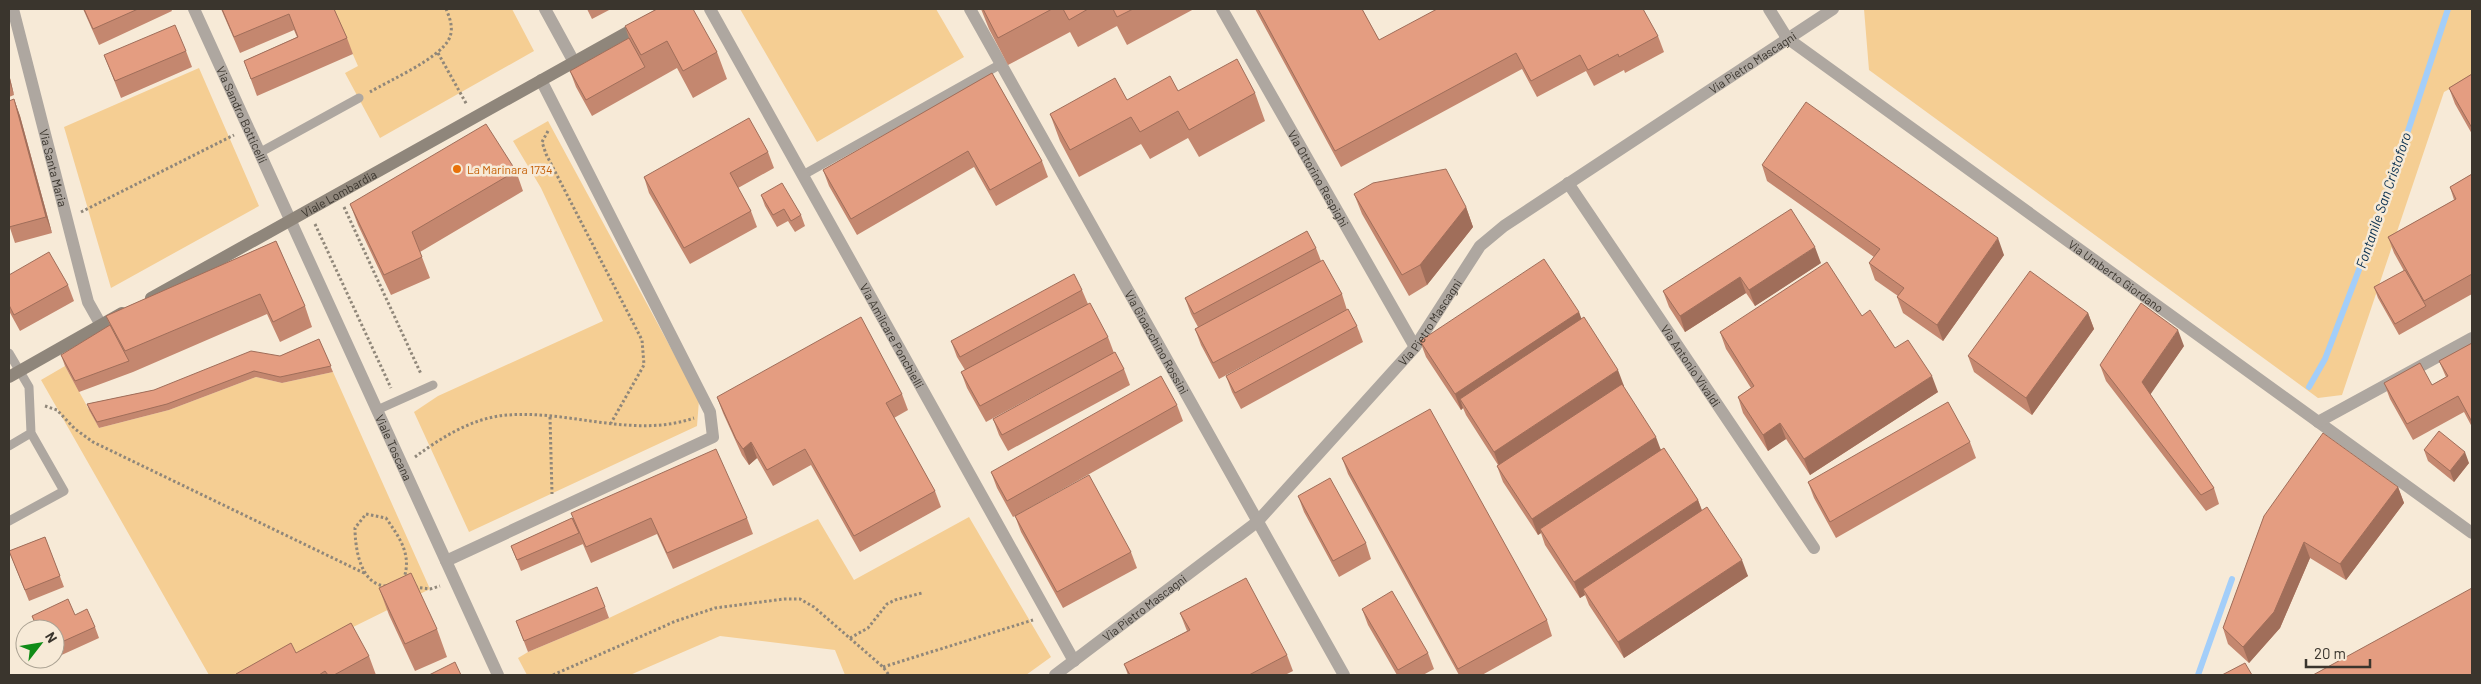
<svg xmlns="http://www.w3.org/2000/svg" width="2481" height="684" font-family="Barlow,sans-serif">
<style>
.green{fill:#f5ce93}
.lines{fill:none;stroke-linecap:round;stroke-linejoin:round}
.stream{stroke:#a3cef9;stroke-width:6}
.path{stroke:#90877a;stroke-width:3;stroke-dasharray:2.5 2.5;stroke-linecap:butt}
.lane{stroke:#aea7a0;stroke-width:9}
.street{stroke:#aea7a0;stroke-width:12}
.secondary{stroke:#8f867b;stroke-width:12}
.wall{fill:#c4876f}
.shaded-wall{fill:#a06e5a}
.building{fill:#e49d81;stroke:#a06e5a}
.food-dot{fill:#e8710a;stroke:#f7ead7;stroke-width:2}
.labels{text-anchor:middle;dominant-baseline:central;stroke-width:5;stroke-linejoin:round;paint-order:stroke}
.street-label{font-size:12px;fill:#3a352d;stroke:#f7ead7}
.food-label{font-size:12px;fill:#c56008;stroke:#f7ead7;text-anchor:start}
.water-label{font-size:14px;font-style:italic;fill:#052d4e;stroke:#f7ead7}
</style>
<rect width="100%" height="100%" fill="#f7ead7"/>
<path class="green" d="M333,9H512L534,51L380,138L345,73L358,66Z
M740,9H936L964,57L817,142Z
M1864,9H2472V77L2444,92L2342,395L2318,398L1869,70Z
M199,68L259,206L111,288L64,127Z
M548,121L699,400L697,426L469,532L414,412L438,396L603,321L541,188L513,141Z
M65,366L99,428L169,410L256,377L282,383L333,372L430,589L256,675H209L41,380Z
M969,517L1051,657L1026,675H845L835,650L720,636L630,675H527L518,658L528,652L609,618L818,519L854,580Z"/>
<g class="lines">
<path class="stream" d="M2309,387L2325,359L2384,204L2448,9
M2198,675L2232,579"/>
<path class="path" d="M438,53L467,105
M370,92C390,80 439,59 449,39C454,29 450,18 446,9
M548,131L542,142L546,154L642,340L644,365L611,423
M344,207L421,374
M81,212L234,135
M315,224L391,388
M45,406L57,410L75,429L93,442L366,574
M550,417L552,494
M415,457C442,437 474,417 508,415C570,410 634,439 694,418
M386,586C360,585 355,547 355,528L366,514L386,518C399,537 412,554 404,578
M415,587L430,589L440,586
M850,638L868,628L887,604L895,600L922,593
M883,667L1033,620
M553,675L676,621L715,608L784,599H800L814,607L883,667L889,675"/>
<path class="lane" d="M259,153L359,98
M803,175L1001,64
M9,353L29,387L31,433L9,446
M377,410L433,385
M9,521L64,491L31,433"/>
<g class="street">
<path id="s1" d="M13,9L88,302L101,325"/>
<path id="s2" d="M194,9L498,675"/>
<path d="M545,9L574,62"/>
<path id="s3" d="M710,9L1074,661"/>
<path id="s4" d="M970,9L1344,675"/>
<path id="s5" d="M1222,9L1415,347"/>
<path id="s6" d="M1769,9L1787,38L2472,533"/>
<path id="s7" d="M1568,183L1814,548"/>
<path d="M2318,422L2472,338"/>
<path d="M446,561L713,437L710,412L541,80"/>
<path id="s8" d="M1055,675L1257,522L1415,347L1480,246L1504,226L1833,9"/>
</g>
<g class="secondary">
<path id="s9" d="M151,298L669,9"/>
<path d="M9,377L122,313"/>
</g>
</g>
<path class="wall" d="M83,9H171L172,11L99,45Z
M221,9H334L347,38L353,54L257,96L244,61L297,37L294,30L240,53Z
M587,9H611L592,19Z
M981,9H1194L1127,45L1117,26L1078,47L1070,32L1008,65L989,29Z
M1255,9H1362L1379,40L1658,36L1664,52L1625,73L1624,70L1594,86L1586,71L1537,97L1522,69L1341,167Z
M625,26L717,52L727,79L693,98L677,68L592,116L576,87L570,71L629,38Z
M186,51L192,67L121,98L104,55Z
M992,73L1042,161L1048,177L996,206L974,167L857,235L829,186L823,170Z
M9,74L14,95L9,97Z
M2472,74V134L2455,104L2449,88Z
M1178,91L1255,93L1265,121L1199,157L1188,138L1150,159L1141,144L1079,177L1060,141L1050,114Z
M14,99L20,116L52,233L15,243L9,225Z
M768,152L774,168L738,188L751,211L757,227L690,264L649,193L644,177Z
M1762,165L2004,255L1943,341L1903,313L1897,297L1898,296L1875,280L1869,263L1874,257L1767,181Z
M516,171L523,191L420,252L430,278L391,295L358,225L350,204Z
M2472,174V294L2399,335L2378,298L2374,287L2404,271L2394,253L2388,237L2454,200L2450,187Z
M1354,194L1466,207L1473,227L1427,285L1409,296L1362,214Z
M761,195L801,215L805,226L795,232L788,221L777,227L765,206Z
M276,241L305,306L312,327L280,342L267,314L133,372L79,392L65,366L61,355L110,325L106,316Z
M1316,248L1321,261L1342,294L1347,310L1357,326L1363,342L1241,409L1232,392L1226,376L1310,330L1219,379L1201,345L1195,329L1198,327L1191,314L1185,298Z
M1821,263L1755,306L1746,293L1685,332L1669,307L1663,291Z
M9,275L68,285L74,301L20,331L9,311Z
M1082,290L1088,304L1108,337L1114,353L1124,369L1130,385L1008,451L999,435L993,419L1079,372L986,422L967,388L961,372L965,370L957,357L951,341Z
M1579,312L1581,319L1624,386L1623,387L1661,450L1698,500L1702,510L1748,576L1624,658L1589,605L1585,595L1580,598L1545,545L1541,533L1538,535L1503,482L1497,466L1498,465L1466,415L1463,408L1461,410L1426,357L1420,341Z
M2088,313L2094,329L2032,415L1974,372L1968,356Z
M1862,316L1938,392L1810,475L1786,439L1768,451L1743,413L1738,397L1751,388L1726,349L1720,332Z
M319,339L333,372L282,383L256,377L169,410L99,428L89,410L87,404L154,390L280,356Z
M2472,343V427L2464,412L2413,440L2390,399L2384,383L2432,385L2446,377L2439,361Z
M2184,346L2150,394L2214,488L2219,504L2206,511L2106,381L2100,365Z
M902,394L908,410L894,418L935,491L941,507L860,552L811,465L773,486L757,458L749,465L742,455L723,413L717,397Z
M1177,405L1183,421L1017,515L1131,552L1137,568L1063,608L1021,532L1015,516L1013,517L997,488L991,472Z
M1970,442L1976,458L1836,538L1814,498L1808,482Z
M2424,450L2469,463L2454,482L2428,461Z
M1342,458L1547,620L1552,636L1482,675H1459L1348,474Z
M2398,487L2404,503L2346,580L2310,558L2280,628L2249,663L2228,644L2223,628L2264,516Z
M1298,496L1366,543L1371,559L1339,577L1304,512Z
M572,518H747L753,534L673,569L657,534L591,563L582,542L583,544L521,571L511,546Z
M45,537L64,587L29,601L9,551Z
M379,588L437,629L447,657L415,671L389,615Z
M605,607L609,618L528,652L516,621Z
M1362,609L1428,653L1434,669L1423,675H1397L1368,625Z
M1180,613L1287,655L1293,671L1285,675H1128L1124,664L1187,631Z
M75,615L95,627L99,638L55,658V629H37L32,616Z
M296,653L369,656L376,675H237Z"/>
<path class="shaded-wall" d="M9,74L14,95L9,80Z
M14,99L20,116L52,233L46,217Z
M1466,207L1473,227L1427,285L1420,265Z
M1998,238L2004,255L1943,341L1937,325Z
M1815,247L1821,263L1755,306L1749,290Z
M1740,277L1746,293L1685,332L1680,316Z
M1579,312L1585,328L1460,399L1463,408L1461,410L1455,394Z
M2088,313L2094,329L2032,415L2026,398Z
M2178,330L2184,346L2148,398L2142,382Z
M1618,370L1624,386L1500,468L1494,452Z
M1932,376L1938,392L1810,475L1804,459Z
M1780,423L1786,439L1768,451L1763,435Z
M1656,437L1662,453L1540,529L1541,533L1538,535L1532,519Z
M751,442L757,458L749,465L743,449Z
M2465,452L2469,463L2454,482L2450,471Z
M2398,487L2404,503L2346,580L2340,564Z
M1698,500L1704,517L1583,589L1585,595L1580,598L1574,582Z
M2304,542L2310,558L2280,628L2249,663L2243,647Z
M1742,560L1748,576L1624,658L1618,642Z"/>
<path class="building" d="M84,9H138L93,29Z
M222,9H334L347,38L251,79L244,61L298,37L289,14L234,37Z
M657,9H693L717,52L683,71L667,41L641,55L625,26Z
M983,9H1052L998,38Z
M1063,9H1088L1069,20Z
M1113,9H1133L1117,17Z
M1258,9H1362L1379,40L1437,9H1643L1658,36L1619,57L1618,54L1588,70L1580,55L1531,81L1516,53L1335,151Z
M175,25L186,51L115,81L104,55Z
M629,38L645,67L586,100L570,71Z
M1237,59L1255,93L1189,130L1178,111L1140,132L1131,117L1070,150L1050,114L1115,78L1127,100L1170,76L1178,91Z
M992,73L1042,161L990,190L968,151L851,219L823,170Z
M2472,74V128L2449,88Z
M14,99L46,217L9,227V101Z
M1806,102L1998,238L1937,325L1897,297L1904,288L1869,263L1880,249L1762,165Z
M749,118L768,152L730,173L751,211L684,248L644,177Z
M486,124L516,171L412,232L422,257L384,275L350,204Z
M1446,169L1466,207L1420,265L1402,275L1354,194L1373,183Z
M2472,174V274L2424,301L2388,237L2456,199L2450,187Z
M782,183L801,215L791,221L784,209L773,215L761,195Z
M1791,209L1815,247L1749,290L1740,277L1680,316L1663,291Z
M1307,231L1316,248L1194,314L1185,298Z
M276,241L305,306L273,322L260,294L125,351L106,316Z
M49,252L68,285L14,315L9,305V275Z
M1544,259L1579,312L1455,394L1420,341Z
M1323,260L1342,294L1213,363L1195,329Z
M1827,262L1862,316L1870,310L1895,348L1908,340L1932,376L1804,459L1780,423L1763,435L1738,397L1754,386L1720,332Z
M2405,270L2426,306L2395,324L2374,287Z
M2030,271L2088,313L2026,398L1968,356Z
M1074,274L1082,290L960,357L951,341Z
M1090,303L1108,337L980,406L961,372Z
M2141,303L2178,330L2142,382L2214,488L2201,495L2100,365Z
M1348,309L1357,326L1235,393L1226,376Z
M861,317L902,394L886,403L935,491L854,536L805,449L767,470L751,442L743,449L736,439L717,397Z
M1584,317L1618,370L1494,452L1460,399Z
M110,325L129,361L75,381L61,355Z
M319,339L331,366L280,377L254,371L167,404L97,422L87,404L154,390L251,351L280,356Z
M2472,343V422L2458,396L2407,424L2384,383L2420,363L2432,385L2448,376L2439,361Z
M1115,352L1124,369L1002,435L993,419Z
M1161,376L1177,405L1007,501L991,472Z
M1622,384L1656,437L1532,519L1497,466Z
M1948,402L1970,442L1830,522L1808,482Z
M1430,409L1547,620L1458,669L1342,458Z
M2439,431L2465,452L2450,471L2424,450Z
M2323,433L2398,487L2340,564L2304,542L2274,612L2243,647L2223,628L2264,516Z
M1664,448L1698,500L1574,582L1540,529Z
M716,449L747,518L667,553L651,518L586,547L571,513Z
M1089,475L1131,552L1057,592L1015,516Z
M1330,478L1366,543L1333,561L1298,496Z
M1707,507L1742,560L1618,642L1583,589Z
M572,518L579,533L517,560L511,546Z
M45,537L60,576L25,590L9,551Z
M411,573L437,629L405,644L379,588Z
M1246,578L1287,655L1249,675H1130L1124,664L1190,630L1180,613Z
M597,587L605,607L524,641L516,621Z
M2472,588V675H2313Z
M1392,591L1428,653L1398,670L1362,609Z
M68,599L75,615L87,609L95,627L55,645V629H38L32,616Z
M351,623L369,656L334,675H328L325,671L319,675H237L236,674L291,643L296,653Z
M455,662L461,675H429Z
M2245,663L2252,675H2222Z"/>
<circle class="food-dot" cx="457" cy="169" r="5"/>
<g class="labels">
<g class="street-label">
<text stroke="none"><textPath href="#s8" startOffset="938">Via Pietro Mascagni</textPath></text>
<text stroke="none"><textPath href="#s2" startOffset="116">Via Sandro Botticelli</textPath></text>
<text stroke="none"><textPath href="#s1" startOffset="164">Via Santa Maria</textPath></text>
<text stroke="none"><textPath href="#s5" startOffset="195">Via Ottorino Respighi</textPath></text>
<text stroke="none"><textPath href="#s9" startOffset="215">Viale Lombardia</textPath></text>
<text stroke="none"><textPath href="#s6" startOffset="440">Via Umberto Giordano</textPath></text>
<text stroke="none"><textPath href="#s8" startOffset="518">Via Pietro Mascagni</textPath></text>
<text stroke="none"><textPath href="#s3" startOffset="374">Via Amilcare Ponchielli</textPath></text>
<text stroke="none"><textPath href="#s4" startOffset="382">Via Gioacchino Rossini</textPath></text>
<text stroke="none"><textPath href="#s7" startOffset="220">Via Antonio Vivaldi</textPath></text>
<text stroke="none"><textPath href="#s2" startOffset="482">Viale Toscana</textPath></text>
<text stroke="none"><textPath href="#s8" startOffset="112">Via Pietro Mascagni</textPath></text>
</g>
<g class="food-label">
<text x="467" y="169">La Marinara 1734</text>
</g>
<g class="water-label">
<text transform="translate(2383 200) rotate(-71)">Fontanile San Cristoforo</text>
</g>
</g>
<rect width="2481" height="684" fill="none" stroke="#3a352d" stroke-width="20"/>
<g transform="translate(40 644) rotate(59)"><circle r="24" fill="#f7ead7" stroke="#aba293"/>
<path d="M0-4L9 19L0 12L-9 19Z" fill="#108c17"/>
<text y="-8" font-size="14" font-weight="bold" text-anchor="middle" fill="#3a352d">N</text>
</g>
<path d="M2306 659v8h64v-8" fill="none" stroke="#3a352d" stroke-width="2.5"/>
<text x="2314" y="659" font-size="15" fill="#3a352d" stroke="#f7ead7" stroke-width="4" paint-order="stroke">20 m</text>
</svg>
